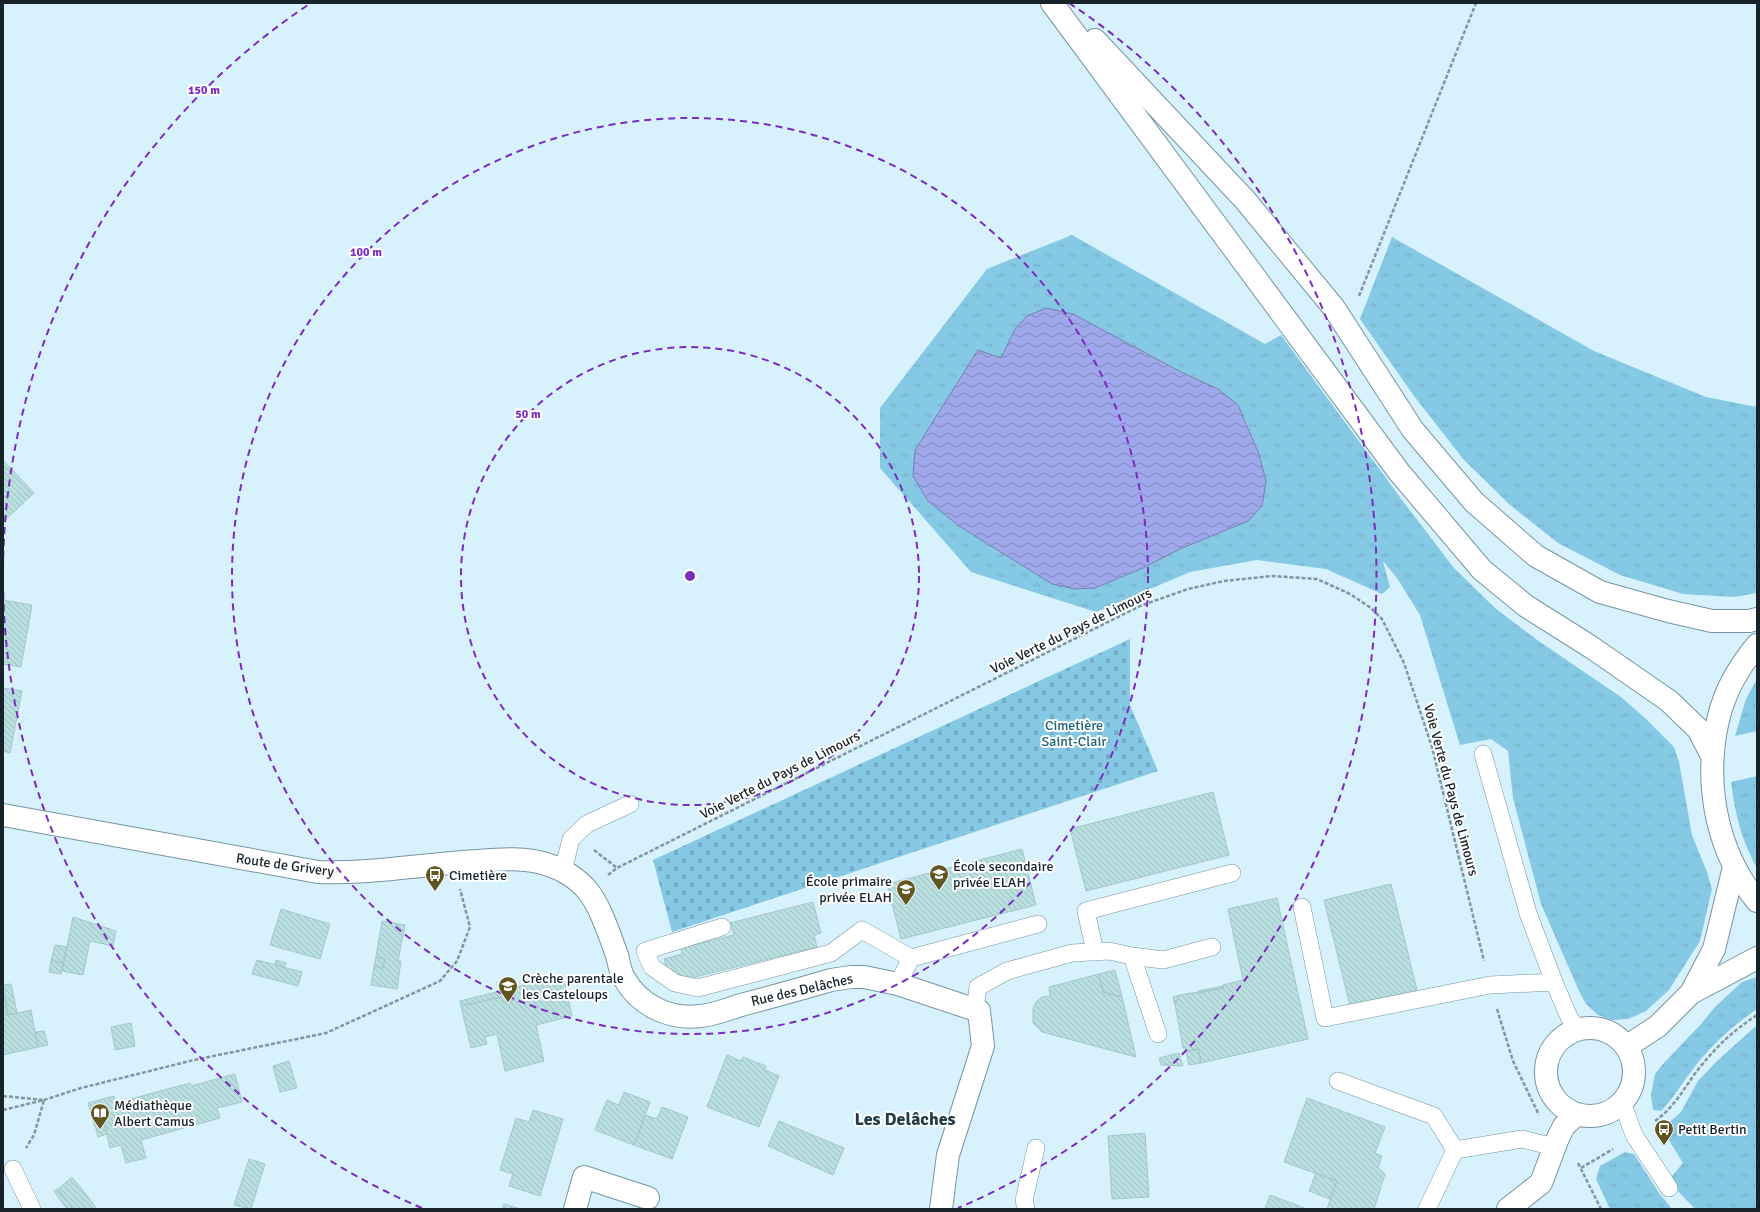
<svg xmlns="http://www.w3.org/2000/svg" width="1760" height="1212" font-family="Signika,sans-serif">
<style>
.grass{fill:url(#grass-tufts);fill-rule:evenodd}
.cemetery{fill:url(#cemetery-stones)}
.water{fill:url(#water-waves);stroke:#7680b0}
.building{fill:url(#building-back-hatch);stroke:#a3c8c9}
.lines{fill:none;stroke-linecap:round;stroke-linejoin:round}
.service-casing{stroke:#7695a2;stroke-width:18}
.minor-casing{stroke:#7695a2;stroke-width:24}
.primary-casing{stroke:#7695a2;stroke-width:24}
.path{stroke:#82969e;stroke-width:2.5;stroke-dasharray:4 2;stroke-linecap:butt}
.service{stroke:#fff;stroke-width:17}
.minor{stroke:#fff;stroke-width:22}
.primary{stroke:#fff;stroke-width:22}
.ring{fill:none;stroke:#7b2cbf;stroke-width:2;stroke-dasharray:7 5}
.labels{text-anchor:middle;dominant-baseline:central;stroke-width:4;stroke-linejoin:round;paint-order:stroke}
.street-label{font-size:14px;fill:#172328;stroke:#fff}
.park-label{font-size:14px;fill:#1b5f76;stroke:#fff}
.poi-label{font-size:14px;fill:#172328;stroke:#fff;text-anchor:start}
.district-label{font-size:18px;font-weight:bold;fill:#223e4a;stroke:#fff}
.centre{fill:#7b2cbf;stroke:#fff;stroke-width:2}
.ring-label{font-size:12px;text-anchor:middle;font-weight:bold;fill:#7b2cbf;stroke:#fff;stroke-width:4;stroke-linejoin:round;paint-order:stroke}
</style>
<defs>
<pattern id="grass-tufts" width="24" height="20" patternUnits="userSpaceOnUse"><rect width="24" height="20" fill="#86c9e4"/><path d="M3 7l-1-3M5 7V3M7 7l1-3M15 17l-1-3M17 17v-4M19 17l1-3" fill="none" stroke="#73acc4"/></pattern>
<pattern id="cemetery-stones" width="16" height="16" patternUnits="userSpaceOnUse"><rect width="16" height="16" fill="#86c9e4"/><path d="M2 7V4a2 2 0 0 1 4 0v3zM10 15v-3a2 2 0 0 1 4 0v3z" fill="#73acc4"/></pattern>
<pattern id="water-waves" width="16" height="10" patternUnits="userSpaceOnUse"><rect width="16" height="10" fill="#9ea8ea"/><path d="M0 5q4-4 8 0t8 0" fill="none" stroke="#8088be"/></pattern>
<pattern id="building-back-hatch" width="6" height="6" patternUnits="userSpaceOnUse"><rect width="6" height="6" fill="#b9dfe0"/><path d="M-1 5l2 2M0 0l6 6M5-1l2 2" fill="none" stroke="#9ebfc0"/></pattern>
</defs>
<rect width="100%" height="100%" fill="#d7f1fd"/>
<path class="grass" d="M1072,235L1265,344L1281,335L1405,504L1454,568L1496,609L1540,642L1621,697L1645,718L1674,747L1679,762L1692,835L1707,872L1712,889L1700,941L1669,990L1646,1011L1628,1019L1612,1020L1598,1015L1586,1004L1579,991L1541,904L1513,798L1508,751L1491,739L1460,745L1420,615L1397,578L1383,561L1390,587L1382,594L1326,569L1257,560L1190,572L1096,612L971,572L880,468V408L987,269ZM1123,341L1181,372L1218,389L1245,420L1259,454L1266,481L1180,549L1143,568L1095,588L1075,589L978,350L1001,358Z
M1392,237L1594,351L1706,397L1757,407V593L1734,597L1683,594L1620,575L1558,543L1510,505L1464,460L1414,396L1360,319Z
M1757,679V731L1735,736L1746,699Z
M1757,776V868C1740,836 1736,817 1731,782Z
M1757,977V1009C1731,1027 1708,1048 1690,1073C1680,1086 1673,1099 1661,1111L1653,1110L1651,1095L1655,1074L1663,1064L1701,1024L1715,1007L1742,982Z
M1757,1025V1209H1695L1675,1188L1672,1176L1683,1163L1662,1129L1681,1112L1698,1081L1716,1062Z
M1625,1152L1634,1154L1659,1193L1672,1209H1610L1596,1179L1600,1166Z"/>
<path class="cemetery" d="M1130,639V705L1158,771L672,932L653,860Z"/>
<path class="water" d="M1046,308L1073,314L1181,372L1218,389L1238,405L1259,454L1266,481L1262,506L1248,521L1180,549L1143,568L1095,588L1075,589L1052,584L959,526L928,501L913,476L915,450L978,350L1001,358L1015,329L1027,316Z"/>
<path class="building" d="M3,460L34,493L3,522Z
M3,600L32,605L21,667L3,664Z
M3,688L22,691L10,753L3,751Z
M1213,792L1229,855L1086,891L1070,829Z
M1022,849L1036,905L901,939L887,884Z
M1391,884L1417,990L1350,1006L1324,900Z
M1277,898L1308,1039L1201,1063L1198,1049L1186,1051V1048H1183L1175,1004L1180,995L1224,988L1223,985L1243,980L1228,909Z
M813,902L821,933L814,935L817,947L695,977H684L667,970L664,959L682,954L681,948L734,935L730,923Z
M281,909L330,924L320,959L270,945Z
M73,917L116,931L113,946L90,941L83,975L62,971Z
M382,921L405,925L398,961H401L397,989L371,985L374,966L383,968L385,959L376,957Z
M55,945L67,947L63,963L51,961Z
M376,957L385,959L383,968L374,966Z
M257,960L302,972L298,986L252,974Z
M276,960L286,963L284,968L275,964Z
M51,961L63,963L61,974L49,972Z
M1115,970L1122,997L1103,992L1099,974Z
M1099,974L1103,992L1122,997L1136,1057L1042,1032L1033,1023V1009L1036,1002L1042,997L1050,996L1049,987Z
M563,976L572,1016L536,1025L544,1061L505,1071L497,1034L485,1037L487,1044L471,1048L461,1006L501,997L503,1003L515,1000L512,988Z
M11,984L17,1013L8,1015L3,985Z
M1223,986L1224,988L1199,993L1198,991Z
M512,988L515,1000L503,1003L501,997L461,1006L460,1001Z
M3,992L8,1015L31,1010L38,1047L3,1055Z
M1180,995L1175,1004L1173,997Z
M131,1023L135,1046L115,1050L111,1027Z
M44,1031L48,1045L38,1047L35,1032Z
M1198,1049L1201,1063L1189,1065L1186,1051Z
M1179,1053L1183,1066L1161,1065L1159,1058Z
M727,1055L741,1061L743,1057L766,1066L765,1070L779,1076L759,1127L707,1107Z
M289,1061L297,1088L280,1092L273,1066Z
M235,1074L242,1102L217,1108L220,1118L141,1140L146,1158L126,1163L121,1145L110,1148L104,1122L94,1125L88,1103L114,1096L116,1103L190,1083L191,1086Z
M624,1092L650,1102L634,1145L595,1130L607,1100L619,1105Z
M1307,1098L1385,1127L1375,1153L1382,1156L1378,1168L1385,1174L1374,1209H1327L1337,1181L1284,1162Z
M662,1107L688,1117L672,1159L634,1145L645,1115L657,1119Z
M533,1110L563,1119L540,1196L509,1186L513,1174L500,1170L516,1118L529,1122Z
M779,1121L844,1148L833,1175L768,1146Z
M104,1122L107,1134L98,1137L95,1125Z
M1145,1133L1149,1197L1112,1199L1108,1136Z
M249,1159L265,1164L251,1209L234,1205Z
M1316,1173L1337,1181L1330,1199L1309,1191Z
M72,1177L85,1193L97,1209H69L72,1207L58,1189Z
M58,1189L72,1207L69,1209H67L54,1191Z
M1270,1195L1307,1209H1265Z
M504,1204L521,1209H502Z"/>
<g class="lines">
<defs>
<path id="service" d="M1483,754L1528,913L1554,982
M563,871L571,839L587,824L630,804
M1302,907L1325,1018L1490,985L1554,982L1569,1017L1578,1030
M722,927L645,951L652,967L675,983L698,988L831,953L862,930L911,958
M1095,952L1086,911L1232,873
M1132,956L1163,960L1212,947
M898,984L911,958L1038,924
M975,1010L978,987L1007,971L1072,953L1109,951L1132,956L1158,1034
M1338,1081L1434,1116L1455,1150
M1622,1102L1634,1135L1669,1188
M13,1169L32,1209
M1026,1209L1024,1200L1036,1148
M1427,1209L1455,1150L1522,1139L1554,1147"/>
<path id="minor" d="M3,815L318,872C372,874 424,864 478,861C501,859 526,857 549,865C562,869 578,879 587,890C601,907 609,934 617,955C619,963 620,972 624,978C639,1005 669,1020 700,1016C714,1015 728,1009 741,1005C771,997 801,989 831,980L851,977H864L898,984L979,1011L983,1046L948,1155L941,1209
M1691,993L1757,958
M1546 1072a44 44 0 1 1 88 0a44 44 0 1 1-88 0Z
M1626,1047L1658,1026L1691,993L1714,949L1734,867
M575,1209L584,1177L648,1198
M1508,1209L1541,1183L1558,1138L1564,1126L1577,1114"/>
<path id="primary" d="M1052,3L1399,472L1482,570L1526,606L1591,647L1669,701L1698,729L1712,756
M1095,40L1245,200L1334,308L1413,430L1474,502L1536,556L1600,592L1668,611L1712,621H1749L1757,619
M1757,645C1743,662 1730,682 1723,703C1719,713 1717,724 1715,735C1706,793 1719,855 1757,901"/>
</defs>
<use href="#service" class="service-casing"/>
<use href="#minor" class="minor-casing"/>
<use href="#primary" class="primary-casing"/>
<path class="path" d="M1359,296L1476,3
M594,850L617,868
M608,875L617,868L1140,606L1188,589L1224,581L1272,576L1317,579L1350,594L1371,608L1382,619L1404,663L1432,747L1484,961
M1497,1009L1513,1061L1539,1115
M3,1096L44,1100L34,1135L26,1148
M3,1110L44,1100L81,1088L194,1060L326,1033L440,981L457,961L470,927L460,889
M1655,1121C1676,1106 1685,1086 1700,1067C1718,1045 1734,1030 1757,1015
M1578,1163L1601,1209
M1581,1168L1613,1149"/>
<use href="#service" class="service"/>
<use href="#minor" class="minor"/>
<use href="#primary" class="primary"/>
</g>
<g class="ring">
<circle cx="690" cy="576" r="229"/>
<circle cx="690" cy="576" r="458"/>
<path d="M422 1208A687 687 0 0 1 3 582M3 570A687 687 0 0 1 311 3M1069 3A687 687 0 0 1 958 1208"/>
</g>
<defs>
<symbol id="school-pin" viewBox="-11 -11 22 30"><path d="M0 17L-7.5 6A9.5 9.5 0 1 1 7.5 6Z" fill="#615522" stroke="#fff"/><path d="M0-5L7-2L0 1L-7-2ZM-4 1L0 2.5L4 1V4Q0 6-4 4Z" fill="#fff"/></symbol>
<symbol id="bus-pin" viewBox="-11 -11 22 30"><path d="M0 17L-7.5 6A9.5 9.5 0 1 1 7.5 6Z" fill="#615522" stroke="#fff"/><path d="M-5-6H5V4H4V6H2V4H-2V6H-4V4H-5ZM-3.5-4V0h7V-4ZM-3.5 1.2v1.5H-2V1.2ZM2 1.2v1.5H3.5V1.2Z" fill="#fff"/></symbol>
<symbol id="library-pin" viewBox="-11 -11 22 30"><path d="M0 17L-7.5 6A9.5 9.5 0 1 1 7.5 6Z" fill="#615522" stroke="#fff"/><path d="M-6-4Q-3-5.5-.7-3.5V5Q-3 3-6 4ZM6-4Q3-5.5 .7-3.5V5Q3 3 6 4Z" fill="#fff"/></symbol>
</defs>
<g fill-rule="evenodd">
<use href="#school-pin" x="928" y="863" width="22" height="30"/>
<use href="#bus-pin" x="424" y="864" width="22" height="30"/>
<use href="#school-pin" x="895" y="878" width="22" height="30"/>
<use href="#school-pin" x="497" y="975" width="22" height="30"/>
<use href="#library-pin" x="89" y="1102" width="22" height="30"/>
<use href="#bus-pin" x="1653" y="1118" width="22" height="30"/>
</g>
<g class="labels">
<g class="street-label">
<text transform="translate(1071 631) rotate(-26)">Voie Verte du Pays de Limours</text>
<text transform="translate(780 775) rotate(-27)">Voie Verte du Pays de Limours</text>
<text transform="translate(1451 790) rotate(75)">Voie Verte du Pays de Limours</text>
<text transform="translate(285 865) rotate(8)">Route de Grivery</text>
<text transform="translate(802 990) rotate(-13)">Rue des Delâches</text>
</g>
<g class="park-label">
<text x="1074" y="725">Cimetière<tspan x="1074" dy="16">Saint-Clair</tspan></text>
</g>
<g class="poi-label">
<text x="953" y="866">École secondaire<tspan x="953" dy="16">privée ELAH</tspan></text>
<text x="449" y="875">Cimetière</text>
<text x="892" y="881" text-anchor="end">École primaire<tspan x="892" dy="16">privée ELAH</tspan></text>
<text x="522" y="978">Crèche parentale<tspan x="522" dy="16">les Casteloups</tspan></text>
<text x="114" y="1105">Médiathèque<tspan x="114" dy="16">Albert Camus</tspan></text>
<text x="1678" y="1129">Petit Bertin</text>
</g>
<g class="district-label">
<text x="905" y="1119">Les Delâches</text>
</g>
</g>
<circle cx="690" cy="576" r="6" class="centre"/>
<g class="ring-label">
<text x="204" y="94">150 m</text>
<text x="366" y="256">100 m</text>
<text x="528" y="418">50 m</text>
</g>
<rect width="1760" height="1212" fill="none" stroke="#172328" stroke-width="8"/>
</svg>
